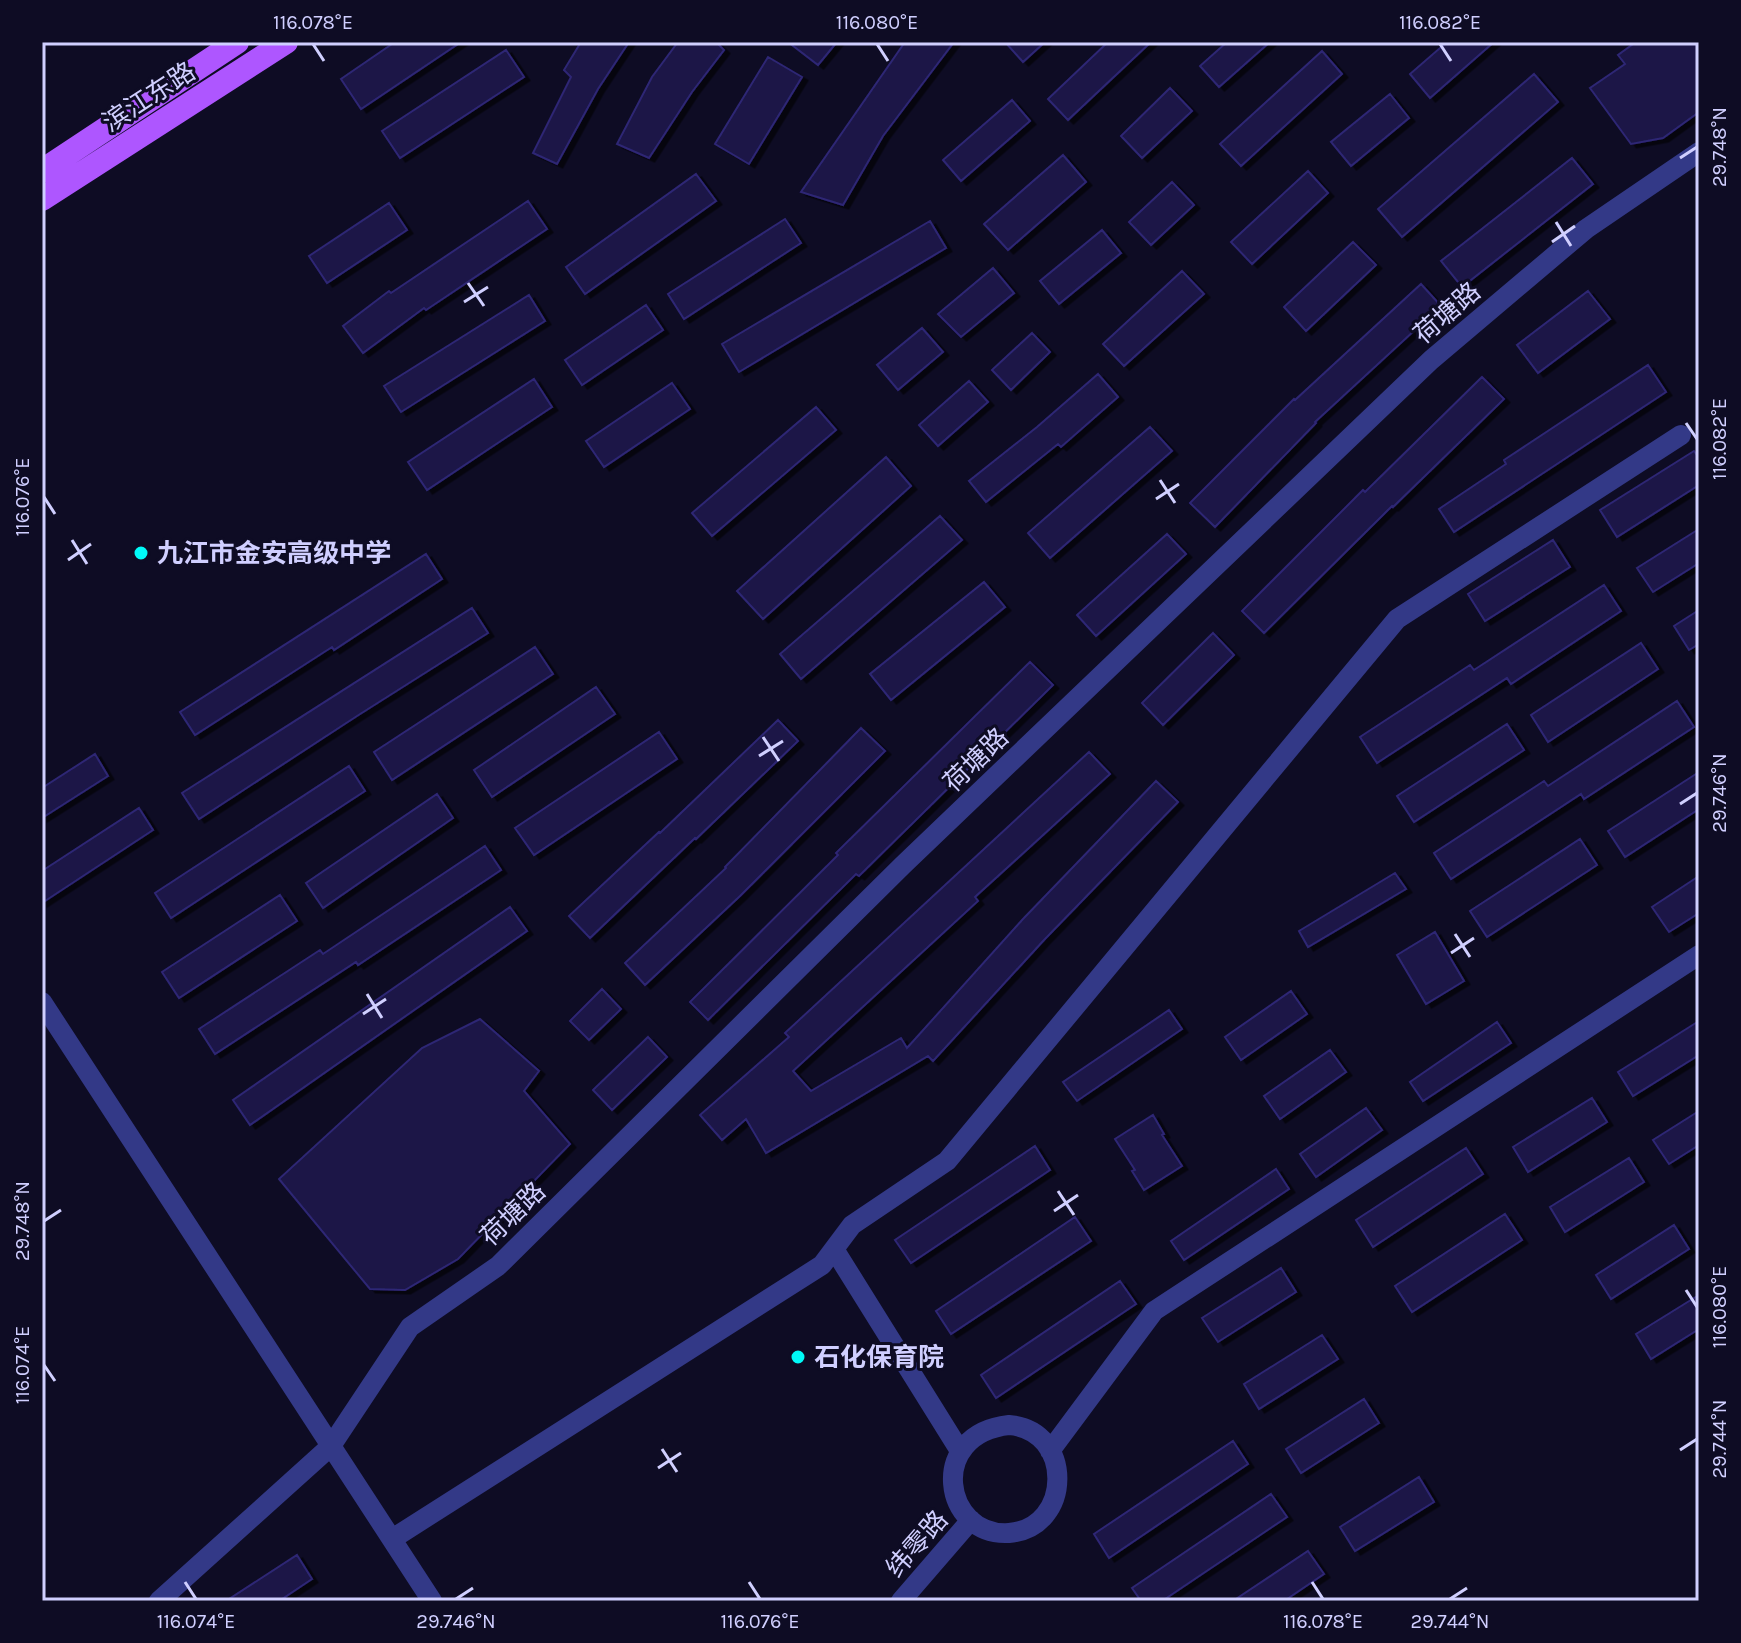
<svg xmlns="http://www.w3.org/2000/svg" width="1741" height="1643" font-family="Karla,'Noto Sans SC',sans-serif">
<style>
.building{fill:#1b1747;stroke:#2e2774;stroke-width:2;filter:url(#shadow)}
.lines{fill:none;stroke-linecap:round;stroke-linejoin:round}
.minor{stroke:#333987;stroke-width:20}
.major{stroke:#ae56ff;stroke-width:24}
.ticks{fill:none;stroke:#d0cfff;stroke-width:3}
.poi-dot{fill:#00faf8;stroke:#0e0c24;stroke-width:3}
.labels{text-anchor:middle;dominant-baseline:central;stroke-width:6;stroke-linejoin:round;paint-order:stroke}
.street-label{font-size:26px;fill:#d0cfff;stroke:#0e0c24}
.poi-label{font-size:26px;font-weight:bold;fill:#d0cfff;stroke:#0e0c24;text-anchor:start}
.neatline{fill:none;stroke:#d0cfff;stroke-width:3}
.ticks-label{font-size:20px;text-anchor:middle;fill:#d0cfff}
</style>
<defs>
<filter id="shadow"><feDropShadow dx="5.5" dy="3.5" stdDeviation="0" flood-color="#0009"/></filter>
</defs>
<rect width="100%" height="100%" fill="#0e0c24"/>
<path class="building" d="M395,42H461L361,109L341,79Z
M581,42H629L598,89L557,164L533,153L571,77L564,70Z
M678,42H716L724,50L692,92L649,158L617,144L652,77Z
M788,42H837L818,65Z
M905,42H954L883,136L843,205L801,192Z
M1005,42H1045L1023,62Z
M1108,42H1151L1068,120L1048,99Z
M1227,42H1270L1219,87L1200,66Z
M1447,42H1494L1430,98L1410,74Z
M1636,42H1699V112L1663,138L1631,144L1590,88L1625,64L1618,55Z
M506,50L524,77L400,158L382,131Z
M1322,51L1342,74L1241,166L1220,144Z
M768,57L802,77L749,164L715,144Z
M1534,74L1558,102L1402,237L1378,209Z
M1170,88L1192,111L1142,158L1121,136Z
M1390,94L1409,118L1351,166L1331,142Z
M1012,100L1030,121L961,181L943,160Z
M1063,155L1086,182L1008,250L984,224Z
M1572,158L1593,184L1462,287L1441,261Z
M1308,171L1328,193L1252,264L1231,242Z
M696,174L716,201L585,294L566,267Z
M1172,182L1194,205L1151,245L1129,222Z
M528,201L547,229L426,310L424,308L363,353L343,326L389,291L391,293Z
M389,203L407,230L327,283L309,256Z
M785,219L801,243L684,319L668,294Z
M930,221L946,248L739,372L722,344Z
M1102,230L1121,253L1059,304L1040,281Z
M1353,242L1376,265L1306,331L1284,307Z
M993,268L1014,293L961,337L938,314Z
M1182,271L1204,294L1124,366L1103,344Z
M1421,284L1441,306L1315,422L1316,423L1215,527L1190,503L1294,399L1295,400Z
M1588,291L1610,319L1538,373L1517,345Z
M529,295L545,321L401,412L384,386Z
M646,305L663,330L582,385L565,360Z
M922,328L943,352L898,390L877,365Z
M1032,333L1050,352L1011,390L992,370Z
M1648,365L1666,392L1454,532L1439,509L1506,464L1504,460Z
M1098,374L1118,397L1061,447L1058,444L986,502L969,481L1037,427Z
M1482,377L1504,399L1393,507L1392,506L1264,633L1242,611L1363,490L1365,492Z
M534,379L552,407L427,490L408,462Z
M969,381L988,402L938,446L919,425Z
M672,383L690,409L604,467L586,441Z
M816,407L836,430L712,536L692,513Z
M1150,427L1172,451L1050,558L1028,533Z
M1694,451L1699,458V485L1617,537L1600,510Z
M886,457L911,486L763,619L737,591Z
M940,516L962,540L801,679L780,654Z
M1699,529V563L1653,592L1637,568Z
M1167,534L1186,554L1096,636L1077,615Z
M1553,540L1570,567L1485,621L1468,594Z
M426,554L442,579L334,650L332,647L195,735L180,712Z
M984,582L1005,607L891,700L870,674Z
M1604,585L1621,611L1511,684L1507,678L1377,763L1360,737L1470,665L1474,670Z
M472,608L488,633L357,716L199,819L182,793Z
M1699,610V644L1689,650L1674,626Z
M1213,633L1234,655L1163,725L1142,703Z
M1641,643L1658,669L1548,742L1531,715Z
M535,647L553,674L392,780L374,752Z
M1030,662L1053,685L859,876L856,874L708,1020L690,1002L838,855L836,853Z
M596,687L615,714L492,797L474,770Z
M1677,701L1694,727L1584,799L1581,794L1451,879L1434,853L1544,781L1548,786Z
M778,720L798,741L696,839L695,838L590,938L569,916L659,832L660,833Z
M1507,724L1524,750L1414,822L1397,796Z
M861,728L885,751L740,896L645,985L625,963L726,868L725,867Z
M659,732L677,759L534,855L515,828Z
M1089,752L1110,774L975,897L978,901L793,1071L811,1091L901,1038L907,1048L1023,919L1156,781L1178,802L1044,940L933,1061L928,1056L766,1153L746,1119L722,1140L700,1115L789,1037L785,1033Z
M95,754L108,776L42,818V788Z
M349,766L365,791L171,918L155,893Z
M1699,772V809L1625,857L1608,831Z
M437,794L453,818L323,908L306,883Z
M139,808L153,830L42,903V871Z
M1580,839L1597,865L1487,937L1470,911Z
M485,846L501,870L358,965L356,962L215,1054L199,1029L320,950L323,954Z
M1395,873L1406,889L1308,947L1299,931Z
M1699,876V913L1669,932L1652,907Z
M280,895L297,921L179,998L162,972Z
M510,907L527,931L250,1125L233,1100Z
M1435,932L1464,981L1426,1004L1397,955Z
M602,989L621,1009L589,1040L570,1021Z
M1291,991L1307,1014L1241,1060L1225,1037Z
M1169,1010L1182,1029L1077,1101L1063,1082Z
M480,1019L539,1071L524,1091L570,1144L458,1259L405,1290L370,1289L279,1179L422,1048Z
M1699,1021V1055L1633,1096L1618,1072Z
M1497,1022L1511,1043L1423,1101L1410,1082Z
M648,1037L667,1057L612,1110L593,1090Z
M1330,1050L1346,1072L1280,1119L1264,1096Z
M1592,1098L1607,1122L1528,1172L1513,1147Z
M1366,1108L1382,1130L1316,1177L1300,1154Z
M1699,1111V1145L1669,1164L1653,1140Z
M1153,1115L1164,1134L1162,1135L1182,1166L1144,1190L1132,1171L1135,1170L1115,1139Z
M1035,1146L1050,1170L911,1263L895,1240Z
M1466,1148L1483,1174L1373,1247L1356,1220Z
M1629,1158L1644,1182L1565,1232L1550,1207Z
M1276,1169L1289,1189L1184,1260L1171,1241Z
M1505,1214L1522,1240L1412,1312L1395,1286Z
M1075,1217L1091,1241L951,1334L936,1311Z
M1674,1225L1689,1249L1611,1299L1596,1275Z
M1281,1268L1296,1292L1218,1342L1202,1318Z
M1120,1281L1136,1304L996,1398L981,1375Z
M1699,1295V1329L1651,1359L1636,1334Z
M1322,1335L1338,1359L1259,1409L1244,1384Z
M1364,1399L1379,1423L1301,1473L1286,1449Z
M1233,1441L1248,1464L1109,1558L1094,1534Z
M1419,1477L1434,1502L1355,1551L1340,1527Z
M1271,1494L1287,1517L1162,1601H1141L1132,1588Z
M1308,1551L1324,1574L1284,1601H1233Z
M297,1555L312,1579L279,1601H226Z"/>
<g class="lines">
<path class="minor" d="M42,1002L432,1601
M834,1249L960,1451
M1009,1425C1074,1430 1073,1528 1009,1533C943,1537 926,1434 1009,1425Z
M1050,1451L1154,1311L1699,955
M392,1539L822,1265L852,1225L947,1161L1397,619L1681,435
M159,1601L331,1446L410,1327L498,1266L903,865L1431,360L1586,229L1699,152
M901,1601L971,1520"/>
<path class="major" d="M42,171L237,42
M42,199L286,42"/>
</g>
<path class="ticks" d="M313,44L324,61M877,44L888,61M1440,44L1451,61M1680,158L1697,147M1556,222L1571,246M1552,242L1575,226M468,283L484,306M464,302L488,287M1686,423L1697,439M1160,480L1175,503M44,497L55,514M1156,499L1179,484M72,540L87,564M68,560L91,544M763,737L779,761M759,756L783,741M1680,804L1697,793M1455,934L1470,957M1451,953L1474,938M367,994L382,1018M363,1014L386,999M1058,1191L1074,1215M1054,1211L1078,1195M44,1221L61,1210M1686,1290L1697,1307M44,1365L55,1381M662,1449L677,1472M1680,1450L1697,1439M658,1468L681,1453M185,1582L196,1599M749,1582L760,1599M1312,1582L1323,1599M456,1599L473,1588M1450,1599L1467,1588"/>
<g class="poi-dot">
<circle cx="141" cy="553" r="8"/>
<circle cx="798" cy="1357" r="8"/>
</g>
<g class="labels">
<g class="street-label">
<text transform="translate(149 97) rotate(-33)">滨江东路</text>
<text transform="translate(1447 313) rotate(-41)">荷塘路</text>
<text transform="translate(976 760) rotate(-44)">荷塘路</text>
<text transform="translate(513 1214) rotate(-44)">荷塘路</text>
<text transform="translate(917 1544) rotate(-49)">纬零路</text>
</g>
<g class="poi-label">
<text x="157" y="553">九江市金安高级中学</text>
<text x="814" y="1357">石化保育院</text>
</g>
</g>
<rect width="1741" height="1643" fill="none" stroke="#0e0c24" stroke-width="88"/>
<rect x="44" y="44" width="1653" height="1555" class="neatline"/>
<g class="ticks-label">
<text x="313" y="29">116.078°E</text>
<text x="877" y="29">116.080°E</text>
<text x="1440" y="29">116.082°E</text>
<text transform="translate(1719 147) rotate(-90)" y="7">29.748°N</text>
<text transform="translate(1719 439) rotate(-90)" y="7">116.082°E</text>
<text transform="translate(22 497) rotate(-90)" y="7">116.076°E</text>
<text transform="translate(1719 793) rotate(-90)" y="7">29.746°N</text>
<text transform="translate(22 1221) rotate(-90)" y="7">29.748°N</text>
<text transform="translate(1719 1307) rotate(-90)" y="7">116.080°E</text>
<text transform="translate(22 1365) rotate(-90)" y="7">116.074°E</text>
<text transform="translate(1719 1439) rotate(-90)" y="7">29.744°N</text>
<text x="196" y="1628">116.074°E</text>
<text x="456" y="1628">29.746°N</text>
<text x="760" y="1628">116.076°E</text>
<text x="1323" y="1628">116.078°E</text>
<text x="1450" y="1628">29.744°N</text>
</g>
</svg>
